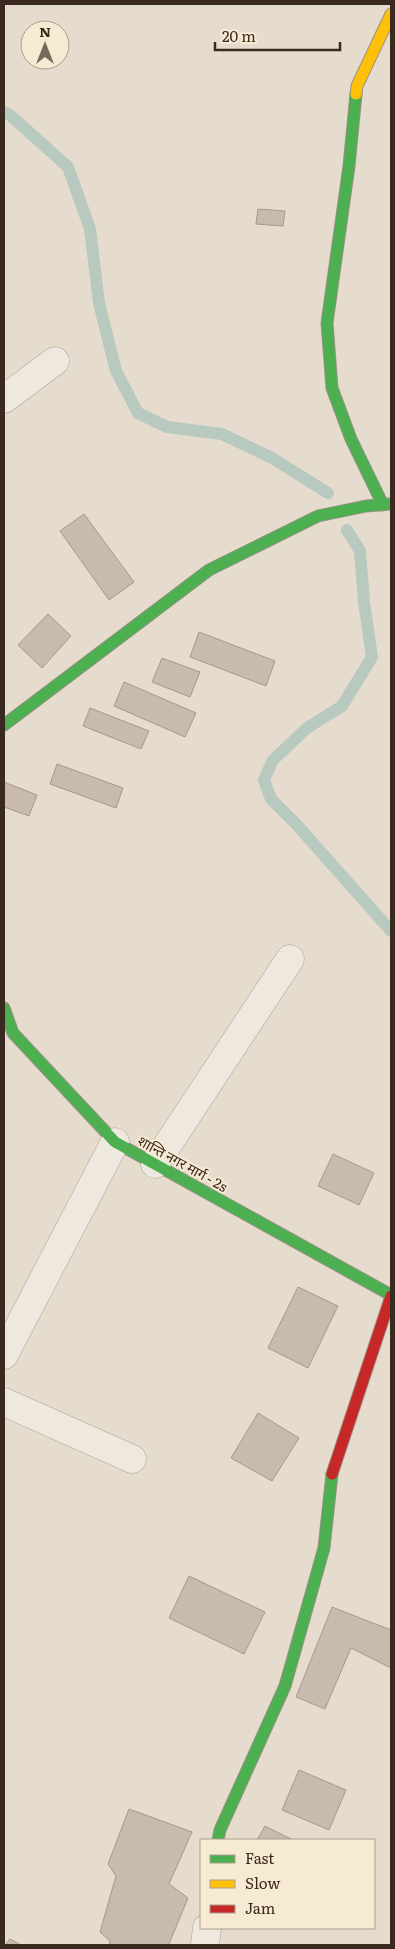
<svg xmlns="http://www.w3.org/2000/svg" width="395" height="1949" font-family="Literata,'Noto Sans Devanagari',serif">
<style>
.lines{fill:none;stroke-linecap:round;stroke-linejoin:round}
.stream{stroke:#b8cabf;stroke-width:12}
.building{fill:#c9baae;stroke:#a6988d}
.street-casing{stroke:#aba196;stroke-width:29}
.fast-casing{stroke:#9a9186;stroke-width:13}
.slow-casing{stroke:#9a9186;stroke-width:13}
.jam-casing{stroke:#9a9186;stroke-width:13}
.street{stroke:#eee8df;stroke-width:28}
.fast{stroke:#4caf50;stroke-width:11}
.slow{stroke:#ffc107;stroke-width:11}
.jam{stroke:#c62828;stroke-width:11}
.labels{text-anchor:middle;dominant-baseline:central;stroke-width:4;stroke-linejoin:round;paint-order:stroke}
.street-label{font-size:14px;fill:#3a291e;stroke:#f7ead3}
</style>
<rect width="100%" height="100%" fill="#e6dcce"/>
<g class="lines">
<path class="stream" d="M4,112L10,115L68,167L90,229L99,303L116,371L138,413L167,427L222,434L272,458L328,493
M347,530L360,551L364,602L372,657L342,706L307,728L273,760L264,780L271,799L297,825L391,931"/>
</g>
<path class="building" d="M258,209L285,211L283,226L256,224Z
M84,514L134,582L109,600L60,531Z
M48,614L71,636L42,668L18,645Z
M199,632L275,661L266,686L190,657Z
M162,658L200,672L190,697L152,682Z
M124,682L196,713L185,737L114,706Z
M90,708L149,731L141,749L83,726Z
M57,764L123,788L116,808L50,784Z
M4,782L37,795L29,816L4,807Z
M333,1154L374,1173L359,1205L318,1186Z
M298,1287L338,1306L308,1368L268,1348Z
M258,1413L299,1438L272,1481L231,1458Z
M189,1576L265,1612L244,1654L169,1618Z
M332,1607L391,1630V1668L351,1648L325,1709L296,1697Z
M299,1770L346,1790L329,1830L282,1810Z
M129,1809L192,1832L169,1884L188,1898L169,1944L171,1945H109L110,1941L100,1932L116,1876L108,1864Z
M265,1826L293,1840H257Z
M10,1939L21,1945H5Z"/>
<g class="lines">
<defs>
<path id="street" d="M4,399L55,361
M155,1164L290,959
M4,1355L115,1142
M4,1402L132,1459
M205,1945L207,1928"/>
<path id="fast" d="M356,94L349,166L327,323L332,388L351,439L383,505
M4,725L209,570L318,516L366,506L391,504
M4,1008L13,1033L115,1142L391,1295
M218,1840L220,1830L285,1686L324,1548L332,1474"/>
<path id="slow" d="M356,94L357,86L391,14"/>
<path id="jam" d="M332,1474L391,1296"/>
</defs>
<use href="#street" class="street-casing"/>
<use href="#fast" class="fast-casing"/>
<use href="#slow" class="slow-casing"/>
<use href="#jam" class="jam-casing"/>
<use href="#street" class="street"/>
<use href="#fast" class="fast"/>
<use href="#slow" class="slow"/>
<use href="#jam" class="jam"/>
</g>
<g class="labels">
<g class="street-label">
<text transform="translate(183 1163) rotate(29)">शान्ति नगर मार्ग - 2s</text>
</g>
</g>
<rect width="395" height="1949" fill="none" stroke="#3a291e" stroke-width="10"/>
<rect x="200" y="1839" width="175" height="90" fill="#f7ead3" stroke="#ab9d8b"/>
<rect x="210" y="1855" width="25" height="8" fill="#4caf50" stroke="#ab9d8b"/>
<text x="245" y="1864" font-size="15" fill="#3a291e">Fast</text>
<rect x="210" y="1880" width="25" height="8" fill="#ffc107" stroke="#ab9d8b"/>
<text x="245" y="1889" font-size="15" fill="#3a291e">Slow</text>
<rect x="210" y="1905" width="25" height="8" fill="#c62828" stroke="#ab9d8b"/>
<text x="245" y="1914" font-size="15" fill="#3a291e">Jam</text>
<g transform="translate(45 45)"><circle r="24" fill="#f7ead3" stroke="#ab9d8b"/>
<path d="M0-4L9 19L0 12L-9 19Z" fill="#76685c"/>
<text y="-8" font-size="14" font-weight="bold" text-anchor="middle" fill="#3a291e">N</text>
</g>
<path d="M215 42v8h125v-8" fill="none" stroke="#3a291e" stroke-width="2.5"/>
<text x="222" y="42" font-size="15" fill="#3a291e" stroke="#f7ead3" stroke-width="4" paint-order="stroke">20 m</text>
</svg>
